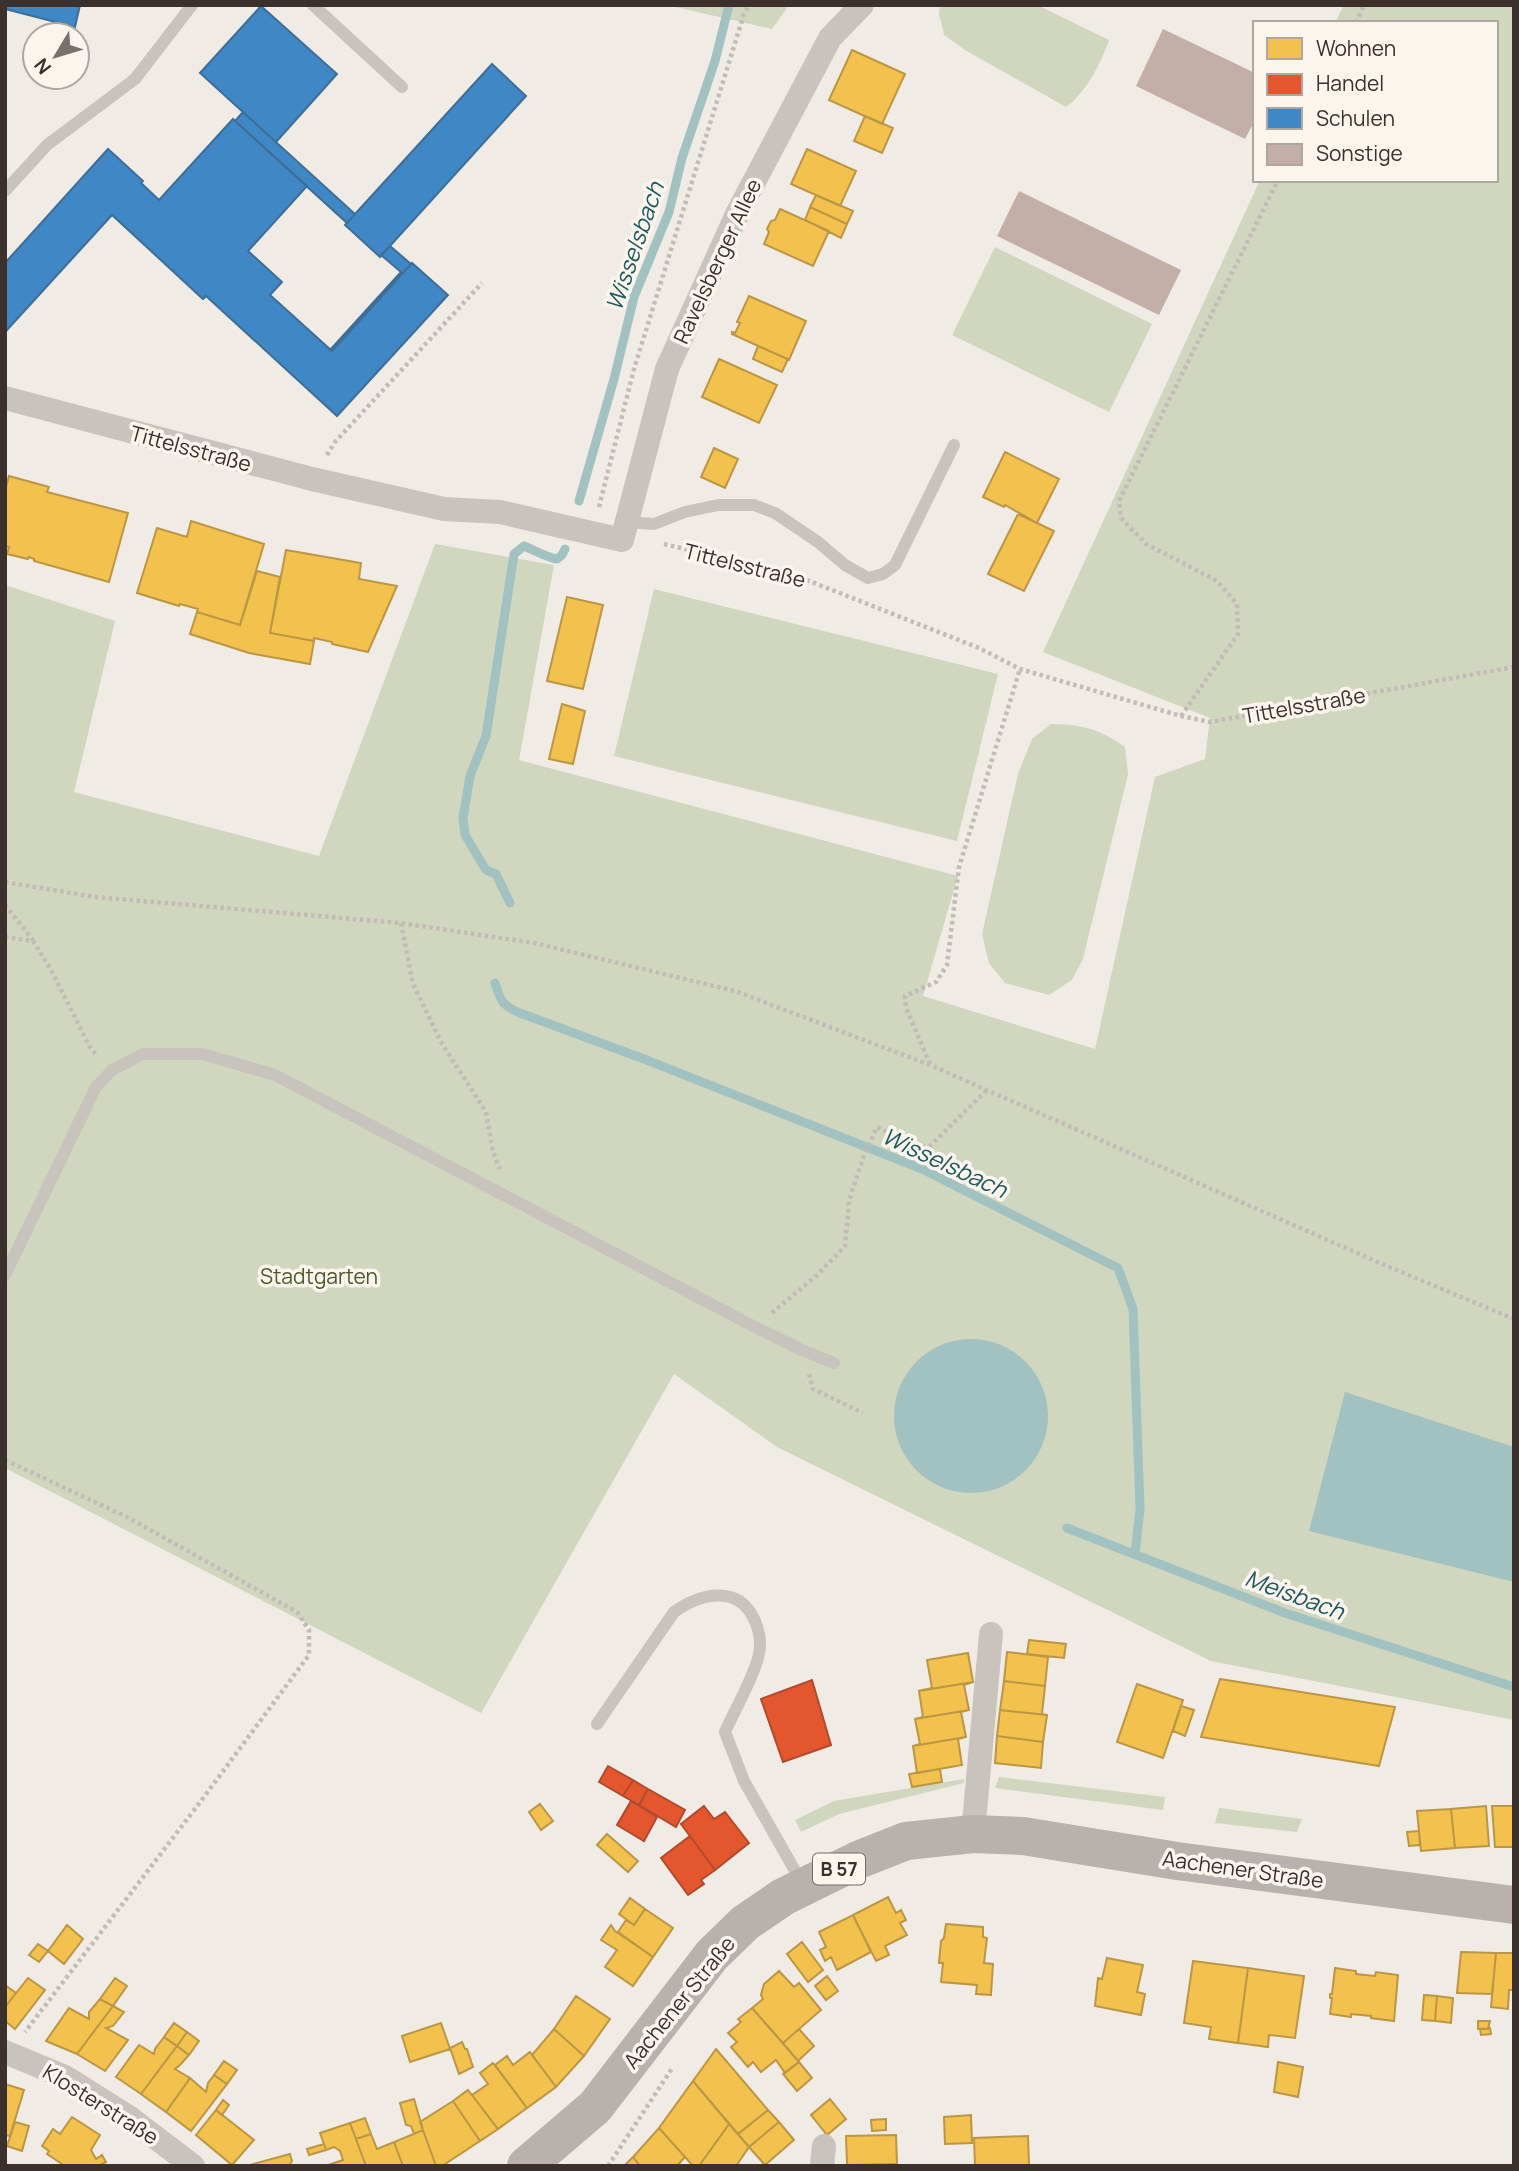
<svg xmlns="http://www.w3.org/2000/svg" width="1519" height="2171" font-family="Manrope,sans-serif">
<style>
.green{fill:#d1d6bf}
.water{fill:#a1c2c1}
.homes{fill:#f2c14e;stroke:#bb9644;stroke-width:2}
.shops{fill:#e4572e;stroke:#b14b2d;stroke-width:2}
.schools{fill:#3f88c5;stroke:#3e6e97;stroke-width:2}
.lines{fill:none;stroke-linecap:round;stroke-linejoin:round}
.stream{stroke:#a1c2c1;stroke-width:9}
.building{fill:#c3afa7}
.path{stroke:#c2bbb6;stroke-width:4.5;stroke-dasharray:3.5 3.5;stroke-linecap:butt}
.service{stroke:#c9c3be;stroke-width:12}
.minor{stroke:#c9c3be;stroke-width:24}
.primary{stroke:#b8b1ad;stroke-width:38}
.labels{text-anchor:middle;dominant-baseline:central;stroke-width:7;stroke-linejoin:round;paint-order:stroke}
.shield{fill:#fbf5ee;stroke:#756b66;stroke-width:2}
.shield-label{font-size:19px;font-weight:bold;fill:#3b302b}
.street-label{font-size:21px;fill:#3b302b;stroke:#fbf5ee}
.park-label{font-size:21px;fill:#4a5a2e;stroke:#fbf5ee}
.water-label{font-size:23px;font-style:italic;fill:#1f5a5e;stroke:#fbf5ee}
</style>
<rect width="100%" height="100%" fill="#f0ebe5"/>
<path class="green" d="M667,5H789L772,29Z
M940,5H1037L1109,40C1101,63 1086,93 1066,107L965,50L944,35L939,14Z
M1344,5H1514V1720L1211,1661L777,1447L674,1374L481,1713L5,1468V585L115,621L74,792L319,856L435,544L554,565L519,760L958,876L923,996L1095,1049L1155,777L1205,759L1210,718L1043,652L1260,180H1496V23H1335Z
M995,247L1152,324L1109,412L952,335Z
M654,589L998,674L957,841L614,756Z
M1051,724C1083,725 1098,728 1125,747L1128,774L1083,959L1072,980L1049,995L1005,983L989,963L982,934L1018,774L1032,739Z
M999,1777L1165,1797L1163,1810L995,1788Z
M964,1779V1783L839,1814L801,1832L795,1820L834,1801Z
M1219,1808L1302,1819L1297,1832L1215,1823Z"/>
<path class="water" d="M894 1416a77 77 0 1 1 154 0a77 77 0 1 1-154 0Z
M1345,1392L1514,1447V1582L1309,1531Z"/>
<path class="homes" d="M852,50L905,74L882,124L829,100Z
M865,116L893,128L882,153L854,141Z
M807,149L856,171L840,206L791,184Z
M816,195L853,211L847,224L810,207Z
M810,207L847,224L841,238L805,220Z
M780,209L829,231L813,266L764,244L769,232L767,229L771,221L775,220Z
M749,296L806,321L789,360L732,334V332L735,333L740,323L737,322Z
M758,346L788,359L782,372L753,359Z
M719,359L777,385L759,423L702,397Z
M714,448L738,459L725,488L701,477Z
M1005,452L1059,479L1037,523L1005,505L1004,507L983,497Z
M9,476L49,487L47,492L128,513L109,582L34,561V559L29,557L28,559L7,554L9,547L5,546V491Z
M1018,514L1054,531L1024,591L988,574Z
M191,521L264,544L240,625L197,612L198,609L180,604L179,606L137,593L157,528L187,537Z
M286,550L361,563L359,579L397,586L368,652L332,644V642L314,638V641L270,633Z
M257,571L280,577L270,633L314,641L310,664L249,653L190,634L197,612L240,625Z
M567,597L603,605L583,689L547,681Z
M562,704L585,711L573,764L549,759Z
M1029,1640L1066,1644L1064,1658L1027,1654Z
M1007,1652L1048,1657L1045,1686L1004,1681Z
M968,1653L973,1682L918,1691L932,1688L927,1660Z
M1220,1679L1395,1707L1379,1766L1201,1737Z
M1004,1681L1045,1686L1042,1714L1047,1715L1000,1710Z
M973,1682L964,1685L969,1710L915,1719L923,1717L919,1691Z
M1137,1684L1183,1700L1163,1758L1117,1742Z
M1181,1706L1194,1710L1185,1736L1173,1731Z
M969,1710L961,1712L966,1737L913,1746L920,1744L915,1719Z
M1000,1710L1047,1715L1043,1742L997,1736Z
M997,1736L1043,1742L1041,1768L995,1763Z
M966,1737L958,1739L962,1765L917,1773L913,1746Z
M940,1769L942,1782L912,1787L909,1774Z
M540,1804L553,1821L541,1830L529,1812Z
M1486,1806L1489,1846L1455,1848L1451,1809Z
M1492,1806H1514V1847H1495Z
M1451,1809L1455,1848L1421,1851L1417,1811Z
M1419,1831L1420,1845L1409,1846L1407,1832Z
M607,1834L638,1861L628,1872L597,1845Z
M888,1897L896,1913L901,1910L906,1920L900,1923L907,1935L885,1946L889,1955L876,1961L853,1915Z
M630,1898L645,1909L634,1925L619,1914Z
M645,1909L673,1928L653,1957L618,1932L626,1920L634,1925Z
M853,1915L871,1952L837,1970L831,1957L825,1961L820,1950L826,1947L819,1932Z
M946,1924L983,1927V1937L987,1938L984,1963L993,1964L991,1995L976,1994L977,1985L941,1982L943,1963H939L941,1941L944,1938Z
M67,1925L83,1939L64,1964L48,1951Z
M611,1925L615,1931L653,1957L633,1986L605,1967L617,1950L601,1940Z
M802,1942L823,1970L808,1982L787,1954Z
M38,1944L48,1951L39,1962L29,1955Z
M1461,1952L1496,1953L1492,1994L1457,1993Z
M1496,1953H1514V1990H1509L1508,2009L1491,2007Z
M1107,1958L1143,1965L1137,1992L1145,1994L1141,2015L1095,2006L1098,1978L1102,1979Z
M1193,1961L1248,1968L1238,2043L1209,2039L1211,2027L1184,2023Z
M1248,1968L1304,1976L1295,2038L1269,2035L1268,2047L1238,2043Z
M1335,1968L1356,1971V1974L1375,1976L1376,1972L1398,1975L1394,2021L1371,2018V2016L1351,2014V2017L1330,2014L1332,1998H1330V1994H1332Z
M779,1971L794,1987L799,1983L821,2010L783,2043L752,2008L763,1999L761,1995L764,1984Z
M827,1976L838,1991L826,2000L815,1986Z
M28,1978L45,1990L15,2029L5,2021V2007Z
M115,1978L127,1986L113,2006L100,1999Z
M5,1985L16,1993L5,2007Z
M1424,1995L1437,1996L1435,2021L1422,2020Z
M576,1996L610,2019L584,2056L554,2029Z
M1437,1996L1453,1998L1451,2023L1435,2021Z
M100,1999L113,2006L77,2054L46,2041L69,2008L89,2019V2012Z
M113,2006L124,2012L113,2026L106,2028L128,2040L105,2071L77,2054Z
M752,2008L799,2062L785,2073L776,2060L761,2072L753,2062L748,2067L731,2047L737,2042L728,2033L741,2022L738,2019Z
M1478,2021H1490L1488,2029H1478Z
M174,2023L187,2032L177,2046L164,2037Z
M441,2023L450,2049L410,2062L402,2036Z
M1490,2028L1491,2034L1481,2035L1480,2029Z
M554,2029L584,2056L556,2087L532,2055Z
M799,2029L814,2046L798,2061L783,2043Z
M187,2032L199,2041L189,2055L177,2046Z
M164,2037L177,2046L141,2094L116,2077L139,2045L154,2054L155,2049Z
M462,2042L465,2049H467L473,2067L459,2074L450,2048Z
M177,2046L189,2055L180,2065L175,2069L190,2078L166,2112L141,2094Z
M716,2049L768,2110L738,2134L693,2081Z
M530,2052L556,2087L527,2108L495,2065L507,2056L513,2065Z
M224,2061L237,2070L227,2084L214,2075Z
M799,2062L812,2078L797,2091L783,2074Z
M1278,2062L1303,2067L1298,2097L1274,2092Z
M493,2063L527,2108L498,2129L472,2095L488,2084L480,2073Z
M214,2075L227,2084L191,2131L166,2112L190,2078L206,2092L208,2083Z
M693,2081L729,2124L699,2166H693L659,2128Z
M5,2084L24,2090L10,2136L5,2135Z
M468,2090L498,2129L480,2141L453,2101Z
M414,2099L423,2130L414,2134L411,2126L406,2125L400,2103Z
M830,2099L846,2119L827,2135L811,2115Z
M223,2100L229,2105L222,2115L216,2110Z
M453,2101L480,2141L442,2166H436L420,2122Z
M216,2110L254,2140L232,2165L196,2135Z
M768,2110L779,2122L749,2147L738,2134Z
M971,2115L972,2143L945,2144L944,2117Z
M72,2117L100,2135L91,2150L96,2159L102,2155L106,2162L98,2166H65L47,2154L49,2151L42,2146L53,2129L60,2134Z
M365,2118L371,2134L356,2139L350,2123Z
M886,2119V2130L872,2131L871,2120Z
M15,2122L29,2126L22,2151L7,2146Z
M779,2122L794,2140L765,2165L749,2147Z
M350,2123L366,2166H325L343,2160L340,2151L334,2147L326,2150L320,2133Z
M729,2124L749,2147L736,2166H699Z
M659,2128L685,2157L677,2166H640L633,2157Z
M423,2130L436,2166H403L394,2142Z
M371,2134L377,2149L394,2142L403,2166H366L356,2139Z
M896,2135L897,2164L847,2165L846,2136Z
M1028,2136L1029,2166H975L974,2138Z
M324,2144L326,2150L309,2155L307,2149Z
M290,2154L292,2161L289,2166H246Z
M633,2157L640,2166H624Z
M897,2164V2166H847V2165Z"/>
<path class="shops" d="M812,1680L831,1745L783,1762L761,1699Z
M608,1766L633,1780L623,1796L599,1782Z
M633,1780L648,1789L639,1805L623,1796Z
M648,1789L685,1810L676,1827L639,1805Z
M631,1801L657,1817L644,1841L617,1825Z
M704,1806L714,1819L725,1812L749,1843L715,1870L681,1824Z
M690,1836L715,1870L701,1880L704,1884L688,1895L661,1858Z"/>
<path class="schools" d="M5,5H80L75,27L5,9Z
M261,6L337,74L276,142L200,73Z
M492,64L526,96L380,257L345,225Z
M243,112L355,214L347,223L235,121Z
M233,119L307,186L248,251L282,282L270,295L332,351L412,263L448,295L337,416L206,296L203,299L112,215L7,330L5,328V263L108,149L143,181L141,183L159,200Z
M390,246L411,264L332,351L330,350L401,272L381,255Z"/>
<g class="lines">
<path class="stream" d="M579,501L614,379L634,297L669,212L682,158L715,61L729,5
M510,903L496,874L486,870L465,835L463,818L470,776L486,736L514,554L524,546C534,550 548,558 557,559L562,555L565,549
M495,983C501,1002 502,1005 520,1013L644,1059L922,1169L1118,1268L1133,1309L1140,1509L1135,1553
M1067,1528L1285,1613L1514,1687"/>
</g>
<path class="building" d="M1163,29L1255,73V120L1245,139L1136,86Z
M1019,191L1181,270L1159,315L997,236Z"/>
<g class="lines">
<path class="path" d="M1356,23L1364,5
M327,455L335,442L482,283
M599,507L634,369L744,14L749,5
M664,544L789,573L979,648L1020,669L1181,716L1210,722L1514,667
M1181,716L1238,634L1237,604L1217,581L1146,544L1121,518L1119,501L1278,180
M5,882L95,897L401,923L534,943L735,991L930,1065L1382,1264L1514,1319
M5,905L33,940
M401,923L413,984L441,1042L486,1112L493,1152L500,1169
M5,937L33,941L50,968L91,1049L97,1055
M930,1064L906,1008L905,996L936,982L947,965L959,867L1020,669
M772,1313L817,1275L845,1246L849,1201L863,1158L877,1127L919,1147L930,1146L987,1090
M809,1374L813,1389L863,1413
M5,1460L127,1517L297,1612L309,1630V1655L201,1801L25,2032
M608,2166L673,2067"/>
<path class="service" d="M313,5L402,87
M5,191L47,145L135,79L192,5
M626,522L654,524L685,512L718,505H754L775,513L818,542L845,565L868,578L883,574L895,565L954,445
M5,1275L96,1087L112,1070L143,1054H203L275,1075L755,1327L802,1350L834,1363
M597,1724L674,1612C701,1593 739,1584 755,1621C760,1633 762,1645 758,1658C752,1681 735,1709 725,1732L744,1781L802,1883"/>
<path class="minor" d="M5,398L312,479L444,509L500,512L622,540L667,369L738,212L830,38L862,5
M973,1834L991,1634
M5,2052L65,2077L130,2118L193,2166
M822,2166L824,2146"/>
<path class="primary" d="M526,2166L595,2107L712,1955L745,1923L783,1897L858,1860L906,1841L973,1834L1023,1836L1177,1861L1514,1905"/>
</g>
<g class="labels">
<rect class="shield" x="813" y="1853.5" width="52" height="31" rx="5"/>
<g class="shield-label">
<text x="839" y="1869">B 57</text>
</g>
<g class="street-label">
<text transform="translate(717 261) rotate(-65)">Ravelsberger Allee</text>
<text transform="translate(191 448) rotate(15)">Tittelsstraße</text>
<text transform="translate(745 565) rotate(14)">Tittelsstraße</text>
<text transform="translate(1304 705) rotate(-10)">Tittelsstraße</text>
<text transform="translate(1243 1869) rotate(8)">Aachener Straße</text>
<text transform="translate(679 2002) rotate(-51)">Aachener Straße</text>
<text transform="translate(101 2104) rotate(32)">Klosterstraße</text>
</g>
<g class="park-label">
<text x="319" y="1276">Stadtgarten</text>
</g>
<g class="water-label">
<text transform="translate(634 246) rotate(-71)">Wisselsbach</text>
<text transform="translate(945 1162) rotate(25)">Wisselsbach</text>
<text transform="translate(1295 1594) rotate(20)">Meisbach</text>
</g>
</g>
<rect width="1519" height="2171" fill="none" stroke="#3b302b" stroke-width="14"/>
<rect x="1253" y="21" width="245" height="161" fill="#fbf5ee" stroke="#aea6a0" stroke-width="2"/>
<rect x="1267" y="38" width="35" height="21" fill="#f2c14e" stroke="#aea6a0" stroke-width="2"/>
<text x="1316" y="56" font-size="21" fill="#3b302b">Wohnen</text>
<rect x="1267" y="74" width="35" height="21" fill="#e4572e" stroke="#aea6a0" stroke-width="2"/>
<text x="1316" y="91" font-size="21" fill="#3b302b">Handel</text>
<rect x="1267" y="108" width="35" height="21" fill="#3f88c5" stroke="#aea6a0" stroke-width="2"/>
<text x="1316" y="126" font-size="21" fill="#3b302b">Schulen</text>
<rect x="1267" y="144" width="35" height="21" fill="#c3afa7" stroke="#aea6a0" stroke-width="2"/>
<text x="1316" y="161" font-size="21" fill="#3b302b">Sonstige</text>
<g transform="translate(56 56) rotate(232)"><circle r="33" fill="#fbf5ee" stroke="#aea6a0" stroke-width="2"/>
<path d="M0-5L12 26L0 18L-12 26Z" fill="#7a716c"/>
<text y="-10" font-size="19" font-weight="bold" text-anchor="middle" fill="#3b302b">N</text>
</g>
</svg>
